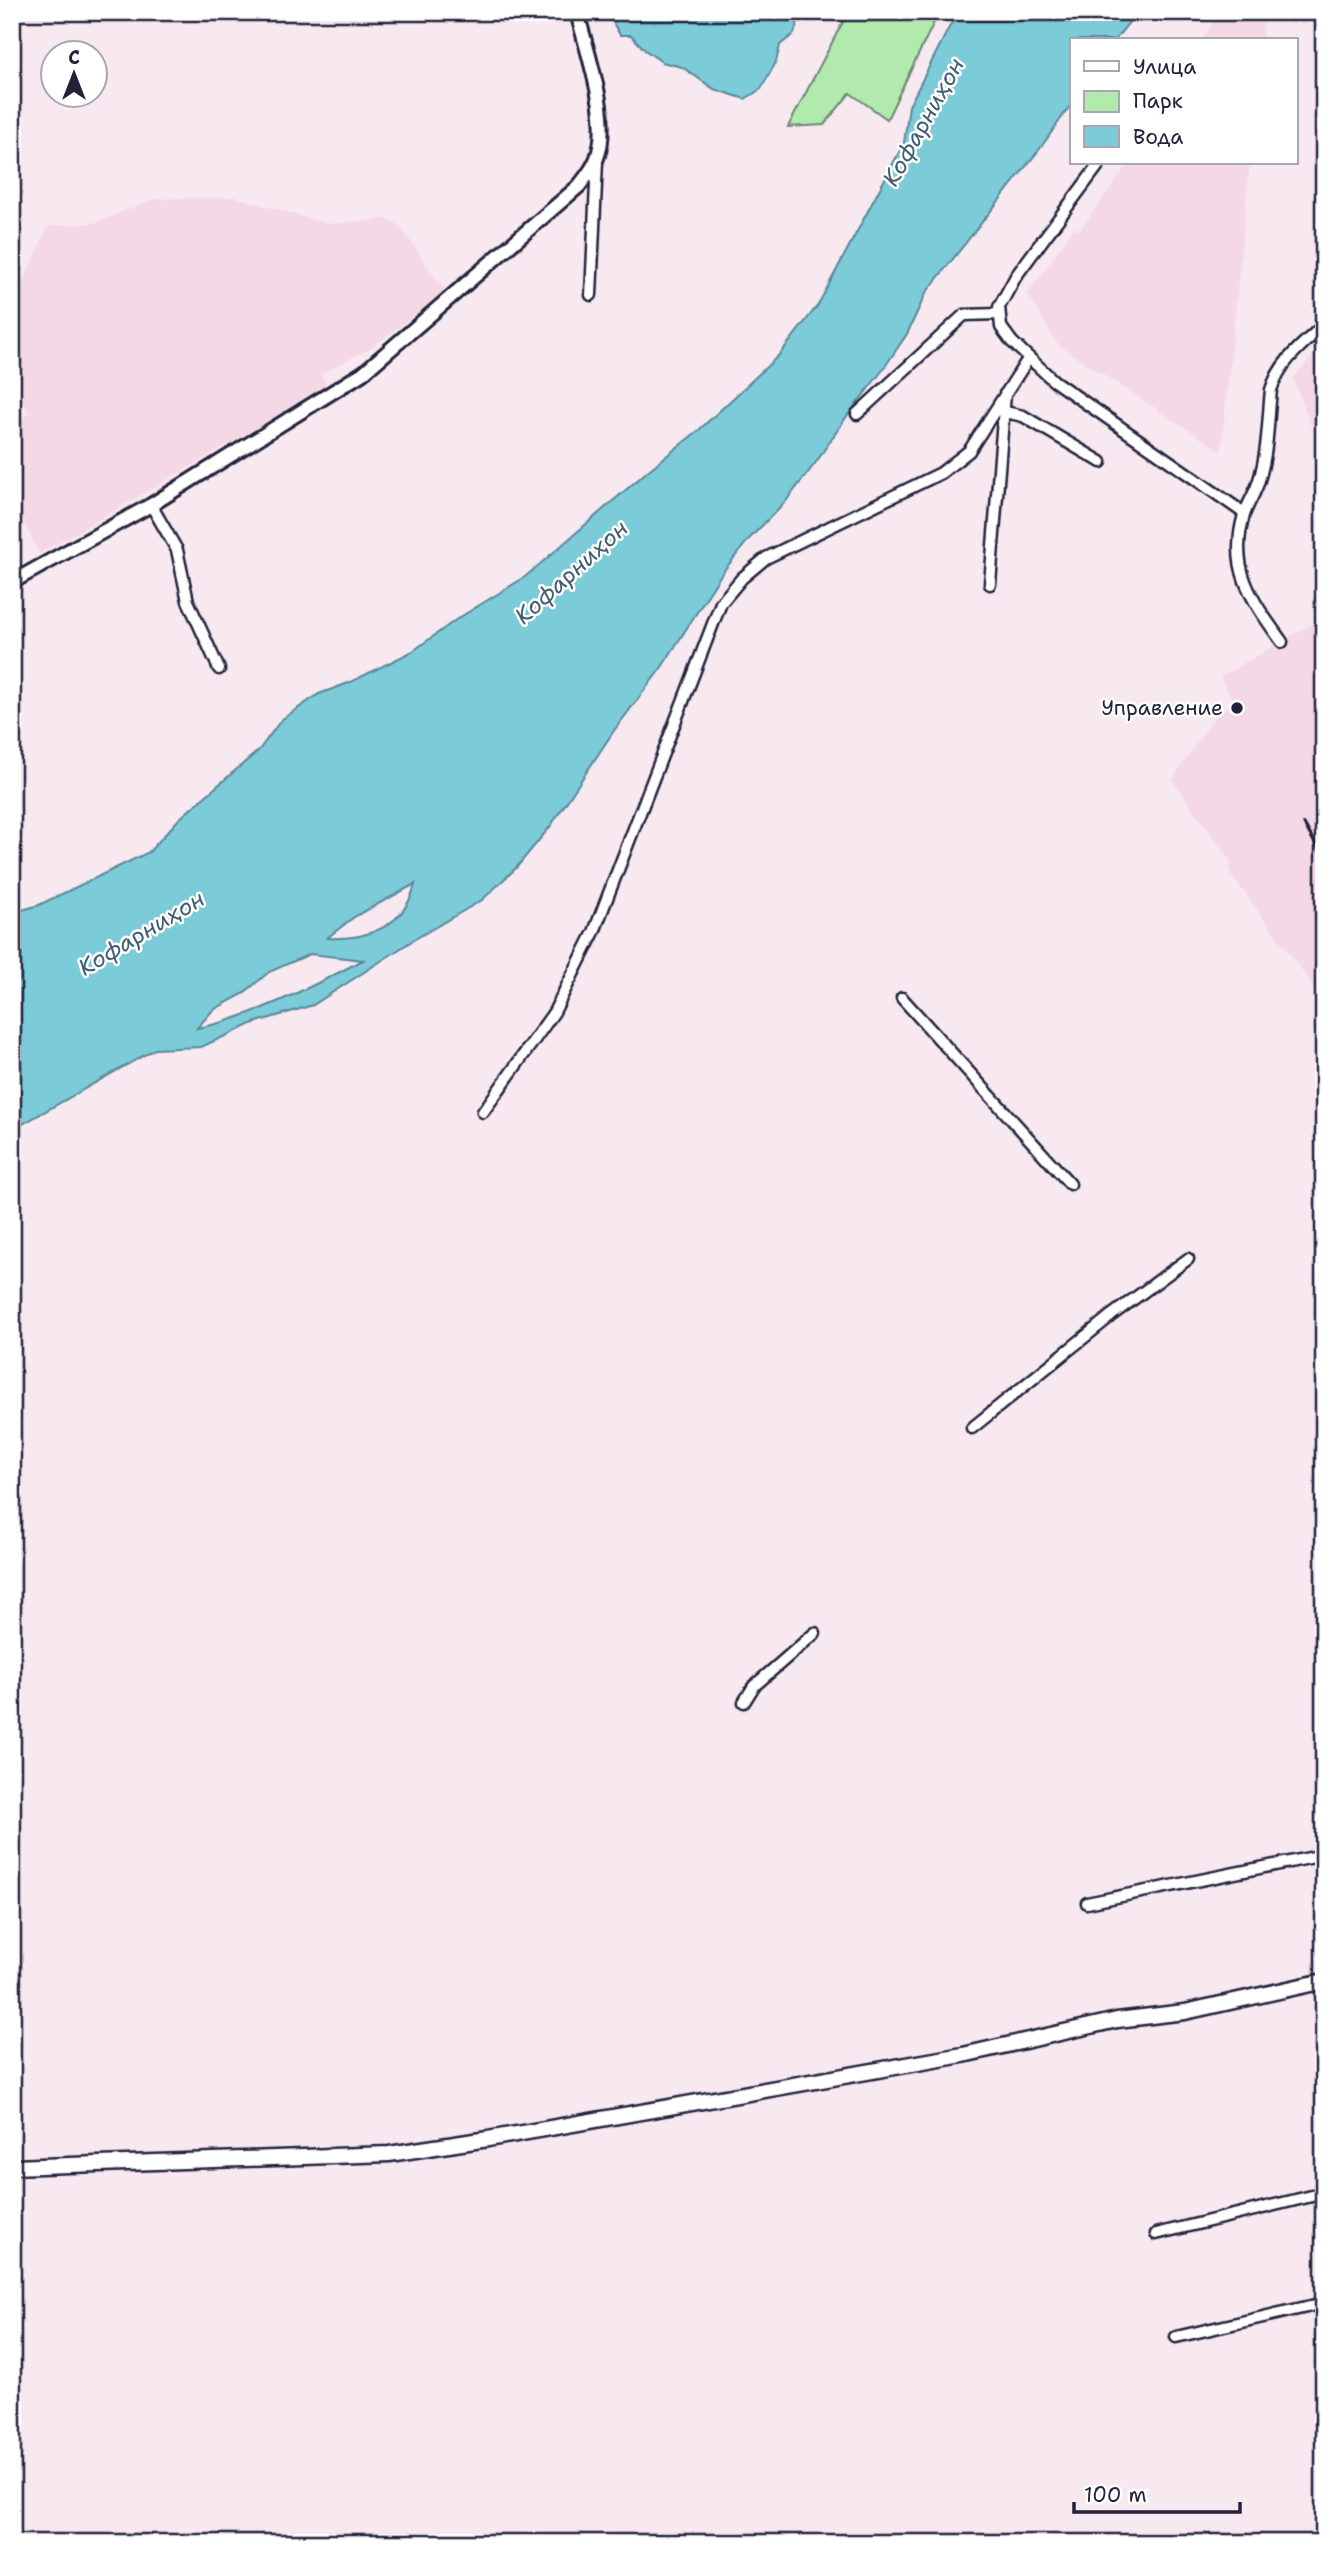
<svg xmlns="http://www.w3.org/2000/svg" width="1336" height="2555" font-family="'Shantell Sans',sans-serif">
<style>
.built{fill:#f4d8e6}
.green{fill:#b2eaae;stroke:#6a8674;stroke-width:2}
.water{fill:#7ccbd8;stroke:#588799;stroke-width:2;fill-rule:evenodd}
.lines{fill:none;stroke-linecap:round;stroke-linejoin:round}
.minor-casing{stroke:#22223b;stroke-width:15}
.tertiary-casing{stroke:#22223b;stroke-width:18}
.secondary-casing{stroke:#22223b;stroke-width:19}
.minor{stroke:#fff;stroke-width:10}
.tertiary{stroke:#fff;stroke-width:12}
.secondary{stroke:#fff;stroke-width:14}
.rail{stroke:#22223b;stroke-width:3.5}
.poi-dot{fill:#22223b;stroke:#fff;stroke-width:2.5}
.labels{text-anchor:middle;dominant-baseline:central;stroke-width:5;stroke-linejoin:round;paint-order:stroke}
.poi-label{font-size:21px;fill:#22223b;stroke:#fff;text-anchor:end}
.water-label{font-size:23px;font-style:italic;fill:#425d72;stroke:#fff}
</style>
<rect width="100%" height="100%" fill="#f8e8f0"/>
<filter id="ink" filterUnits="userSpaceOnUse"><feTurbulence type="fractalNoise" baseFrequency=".0143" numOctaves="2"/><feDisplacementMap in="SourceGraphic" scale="14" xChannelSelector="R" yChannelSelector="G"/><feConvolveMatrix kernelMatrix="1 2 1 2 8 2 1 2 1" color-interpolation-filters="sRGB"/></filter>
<g filter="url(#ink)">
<path class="built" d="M1220,12H1265L1262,40H1202Z
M1129,163H1250L1221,451L1058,345L1028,294L1074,227L1079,231Z
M235,197L328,224L385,219L399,225L445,291L371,348L321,374L328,387L39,554L12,499V423L30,413L12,382V309L48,226L96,223L154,199Z
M1324,347V459L1293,379L1312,357Z
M1324,617V1017L1309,980L1230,873V860L1172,780L1217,713L1235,703L1220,677Z"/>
<path class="green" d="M848,12H939L887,119L850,93L824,125L788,127Z"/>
<path class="water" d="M607,12H801L794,34L780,45L776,62L761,89L745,99L714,89L682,67L662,62L645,50L631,35H620Z
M957,12H1137L1115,40H1072V103L1039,150L926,293L907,334L882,371L847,416L817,461L786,501L750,538L722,573L662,667L613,732L550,827L516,868L482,900L415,939L313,1005L254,1023L201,1047L155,1049L12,1130V913L39,905L149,852L179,819L259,750L281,720L319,694L351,682L413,651L457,619L525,577L650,469L699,430L743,389L779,355L818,305L904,143L909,106ZM415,884C405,927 367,940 327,938L354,917ZM310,954L363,960C317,984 247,1020 197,1028L213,1010L243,994L269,972Z"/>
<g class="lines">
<defs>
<path id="minor" d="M1100,163L1016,276L999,307L1001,327L1012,342L1054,381L1244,513
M591,295L597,161
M1005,412L1023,416L1101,462
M857,414L964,315L999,314
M151,505L177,550L188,601L219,669
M990,584L1005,394
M1282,642C1252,600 1228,569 1244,515C1248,503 1256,492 1259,480C1268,452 1268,419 1271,390C1280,361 1302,345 1324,325
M902,998L1070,1184
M483,1112L554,1012L594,932L721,603L742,578L766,558L941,473L969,451L1028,359
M972,1428L1112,1315L1188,1259
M744,1702L754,1686L815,1633
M1087,1903L1324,1855
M1156,2234L1324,2193
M1176,2337L1324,2303"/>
<path id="tertiary" d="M12,582L151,505L363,373L579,186C586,177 593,169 597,158C612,119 587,53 577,12"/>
<path id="secondary" d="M12,2167L389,2154L488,2139L963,2055L1117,2020L1185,2012L1324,1981"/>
</defs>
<use href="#minor" class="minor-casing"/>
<use href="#tertiary" class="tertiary-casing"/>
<use href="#secondary" class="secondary-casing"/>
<use href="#minor" class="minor"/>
<use href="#tertiary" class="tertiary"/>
<use href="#secondary" class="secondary"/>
<path class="rail" d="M1304,824L1324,859"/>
</g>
</g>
<circle class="poi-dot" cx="1237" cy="708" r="7"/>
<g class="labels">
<g class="poi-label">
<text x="1223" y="708">Управление</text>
</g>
<g class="water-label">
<text transform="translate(923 122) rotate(-61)">Кофарниҳон</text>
<text transform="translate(571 572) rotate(-42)">Кофарниҳон</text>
<text transform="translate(141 933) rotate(-31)">Кофарниҳон</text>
</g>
</g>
<rect width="1336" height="2555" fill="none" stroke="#fff" stroke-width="42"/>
<rect x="21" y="21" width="1294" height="2513" fill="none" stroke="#22223b" stroke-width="2.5" filter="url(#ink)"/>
<rect x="1070" y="38" width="228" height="126" fill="#ffffff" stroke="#a7a7b1" stroke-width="2"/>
<rect x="1084" y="61" width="35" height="10" fill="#ffffff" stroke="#a7a7b1" stroke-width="2"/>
<text x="1133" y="74" font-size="21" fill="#22223b">Улица</text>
<rect x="1084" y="91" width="35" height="21" fill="#b2eaae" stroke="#a7a7b1" stroke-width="2"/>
<text x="1133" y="108" font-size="21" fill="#22223b">Парк</text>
<rect x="1084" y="126" width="35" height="21" fill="#7ccbd8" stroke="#a7a7b1" stroke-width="2"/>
<text x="1133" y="144" font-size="21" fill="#22223b">Вода</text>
<g transform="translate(74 74)"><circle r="33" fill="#ffffff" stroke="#a7a7b1" stroke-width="2"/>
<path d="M0-5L12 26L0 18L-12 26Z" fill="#22223b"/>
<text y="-10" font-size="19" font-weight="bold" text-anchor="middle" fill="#22223b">С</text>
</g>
<path d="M1074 2502v10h166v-10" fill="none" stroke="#22223b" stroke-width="3.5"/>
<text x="1084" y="2502" font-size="21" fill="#22223b" stroke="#ffffff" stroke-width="5" paint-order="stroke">100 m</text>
</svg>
